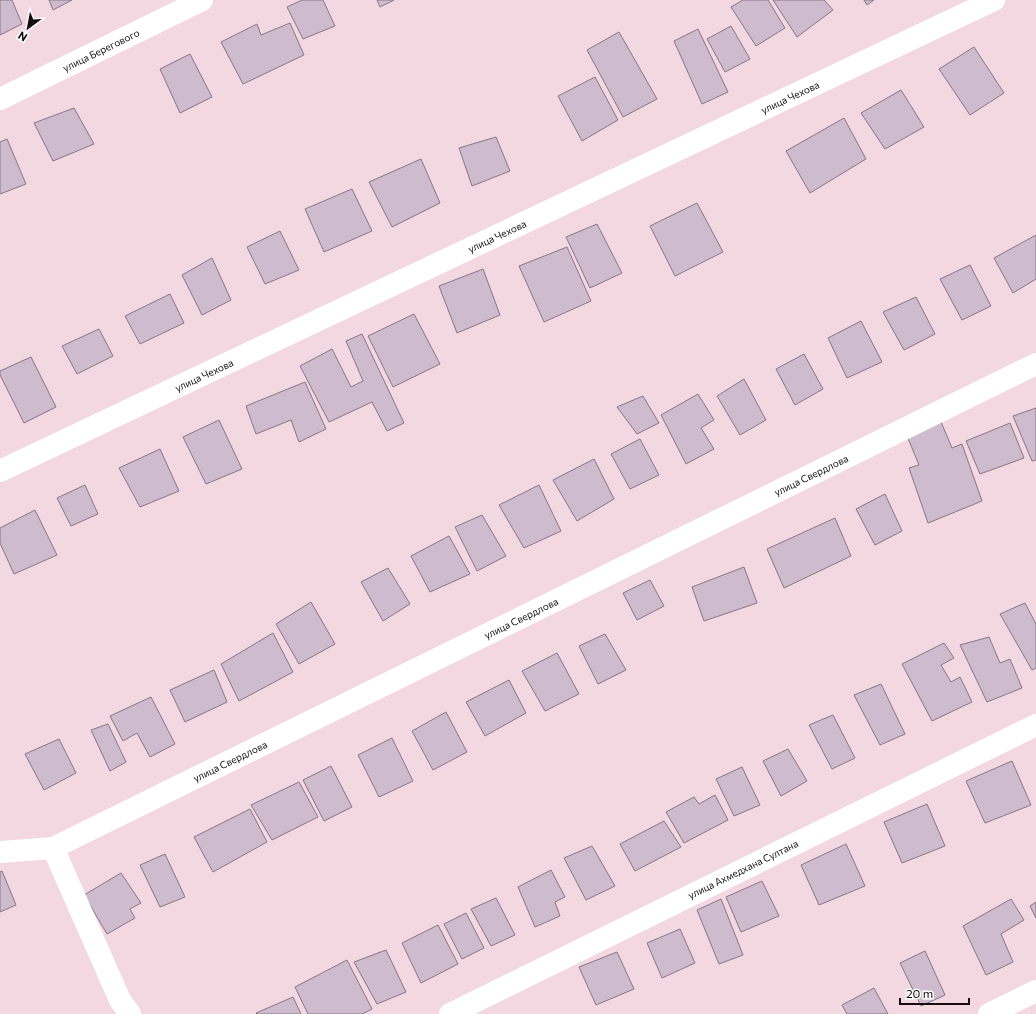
<svg xmlns="http://www.w3.org/2000/svg" width="1036" height="1014" font-family="Commissioner,sans-serif">
<style>
.building{fill:#cebcce;stroke:#877687}
.lines{fill:none;stroke-linecap:round;stroke-linejoin:round}
.minor{stroke:#fff;stroke-width:22}
.labels{text-anchor:middle;dominant-baseline:central;stroke-width:3;stroke-linejoin:round;paint-order:stroke}
.street-label{font-size:10px;fill:#150c0f;stroke:#fff}
</style>
<rect width="100%" height="100%" fill="#f3d7e1"/>
<path class="building" d="M0,0H12L22,24L0,35Z
M49,0H72L53,10Z
M302,0H323L335,26L303,39L287,7Z
M377,0H394L380,7Z
M743,0H768L785,28L756,46L731,7Z
M773,0H824L833,10L797,37Z
M864,0H874L867,5Z
M290,23L304,55L243,84L221,42L257,24L261,35Z
M731,26L750,59L725,72L707,39Z
M698,29L728,92L702,104L674,41Z
M619,32L657,99L623,117L587,50Z
M974,47L1004,93L970,115L939,69Z
M190,54L212,97L180,113L160,69Z
M595,77L618,120L582,141L558,96Z
M901,90L924,127L885,149L861,113Z
M74,108L94,144L53,161L34,123Z
M844,118L866,159L810,193L786,151Z
M496,137L510,171L472,186L459,148Z
M7,139L26,184L0,194V142Z
M421,159L440,203L392,227L369,182Z
M352,189L372,231L324,252L305,209Z
M697,203L723,252L675,276L650,226Z
M597,224L622,273L590,288L566,237Z
M280,231L299,270L265,284L247,247Z
M1036,235V279L1013,293L994,258Z
M567,247L591,301L544,322L519,266Z
M212,258L231,300L202,315L182,275Z
M970,265L991,306L962,320L940,279Z
M483,269L500,315L457,333L439,286Z
M170,294L184,323L140,344L125,316Z
M916,297L935,334L904,350L883,312Z
M414,314L440,364L393,387L368,336Z
M861,321L882,362L847,378L828,338Z
M99,329L113,356L77,374L62,346Z
M362,334L404,423L387,431L372,402L329,422L300,366L332,349L351,387L363,381L346,341Z
M804,354L823,389L795,405L776,369Z
M31,357L56,407L24,423L0,375V371Z
M744,379L766,420L740,435L717,396Z
M305,382L326,429L299,442L291,420L256,434L246,406Z
M698,394L714,420L701,428L714,449L686,464L661,415Z
M643,396L659,423L637,434L617,407Z
M1036,408V460L1032,461L1013,416Z
M219,420L242,469L206,484L183,437Z
M941,422L952,448L962,444L982,501L928,523L909,468L919,465L907,436Z
M1010,423L1024,458L980,474L966,441Z
M640,439L659,475L630,489L611,454Z
M160,449L179,491L140,507L119,468Z
M594,459L614,499L577,521L553,480Z
M85,485L98,514L71,526L57,498Z
M539,485L561,531L524,548L499,505Z
M885,494L902,531L875,545L856,509Z
M35,510L57,555L14,574L0,543V528Z
M482,515L506,556L477,571L455,527Z
M835,518L851,556L784,588L767,549Z
M449,536L470,574L430,592L411,556Z
M744,567L757,603L704,621L692,587Z
M388,568L410,604L383,621L361,582Z
M650,580L664,606L637,620L623,593Z
M311,602L335,644L299,664L276,624Z
M1025,603L1036,624V668L1032,670L1000,614Z
M273,633L293,672L239,701L221,664Z
M605,634L626,670L598,684L579,646Z
M989,637L1000,663L1010,659L1022,688L987,702L960,645Z
M944,643L954,658L941,665L951,682L960,677L972,702L932,721L902,664Z
M557,653L579,694L545,711L522,671Z
M214,670L227,702L185,722L170,690Z
M509,680L526,713L485,736L466,702Z
M881,684L905,734L880,745L854,695Z
M151,697L175,744L150,757L137,733L123,741L110,716Z
M446,712L467,752L433,770L412,731Z
M833,715L855,758L832,769L809,725Z
M108,724L126,762L110,771L91,730Z
M392,738L413,781L379,797L358,755Z
M59,739L76,773L44,790L25,754Z
M788,749L807,781L781,796L763,761Z
M1012,761L1031,805L985,823L966,781Z
M331,766L352,807L324,821L303,780Z
M742,767L760,805L734,816L716,779Z
M299,782L318,817L272,840L251,805Z
M715,795L728,820L684,843L666,812L694,797L699,804Z
M927,804L945,846L902,863L884,822Z
M250,809L267,842L213,872L194,837Z
M664,821L681,847L635,871L620,844Z
M846,844L865,886L819,905L801,865Z
M592,846L615,886L586,900L564,858Z
M165,854L185,897L160,907L140,865Z
M551,870L565,897L555,902L560,916L535,927L518,887Z
M2,871L16,905L0,912V872Z
M121,873L141,903L130,909L135,918L107,934L84,895Z
M762,881L779,916L741,932L726,897Z
M496,898L515,935L491,946L471,909Z
M721,899L743,955L719,964L697,910Z
M1011,899L1024,920L1001,934L1013,962L986,975L963,926Z
M1036,902V918L1030,906Z
M466,913L484,948L462,959L444,924Z
M438,925L458,964L421,983L402,943Z
M680,929L695,963L662,978L647,943Z
M386,950L406,992L377,1004L354,962Z
M925,951L945,995L921,1006L900,963Z
M617,952L634,989L596,1005L579,967Z
M347,960L372,1009L362,1014H308L295,987Z
M874,988L888,1014H847L842,1005Z
M293,997L301,1014H257L256,1013Z"/>
<g class="lines">
<path class="minor" d="M0,99L202,0
M0,471L994,0
M53,848L120,1000L130,1014
M0,852L53,848L1036,364
M450,1014L1036,725
M989,1014L1036,991"/>
</g>
<g class="labels">
<g class="street-label">
<text transform="translate(101 50) rotate(-26)">улица Берегового</text>
<text transform="translate(790 97) rotate(-25)">улица Чехова</text>
<text transform="translate(497 236) rotate(-25)">улица Чехова</text>
<text transform="translate(204 375) rotate(-25)">улица Чехова</text>
<text transform="translate(811 475) rotate(-26)">улица Свердлова</text>
<text transform="translate(521 618) rotate(-26)">улица Свердлова</text>
<text transform="translate(230 761) rotate(-26)">улица Свердлова</text>
<text transform="translate(743 869) rotate(-26)">улица Ахмедхана Султана</text>
</g>
</g>
<g transform="translate(28 28) rotate(212)" stroke="#ffffff" stroke-width="3" paint-order="stroke">
<path d="M0-3L7 15L0 10L-7 15Z" fill="#150c0f"/>
<text y="-6" font-size="11" font-weight="bold" text-anchor="middle" fill="#150c0f">N</text>
</g>
<path d="M900 998v6h69v-6" fill="none" stroke="#150c0f" stroke-width="2"/>
<text x="906" y="998" font-size="12" fill="#150c0f" stroke="#ffffff" stroke-width="3" paint-order="stroke">20 m</text>
</svg>
